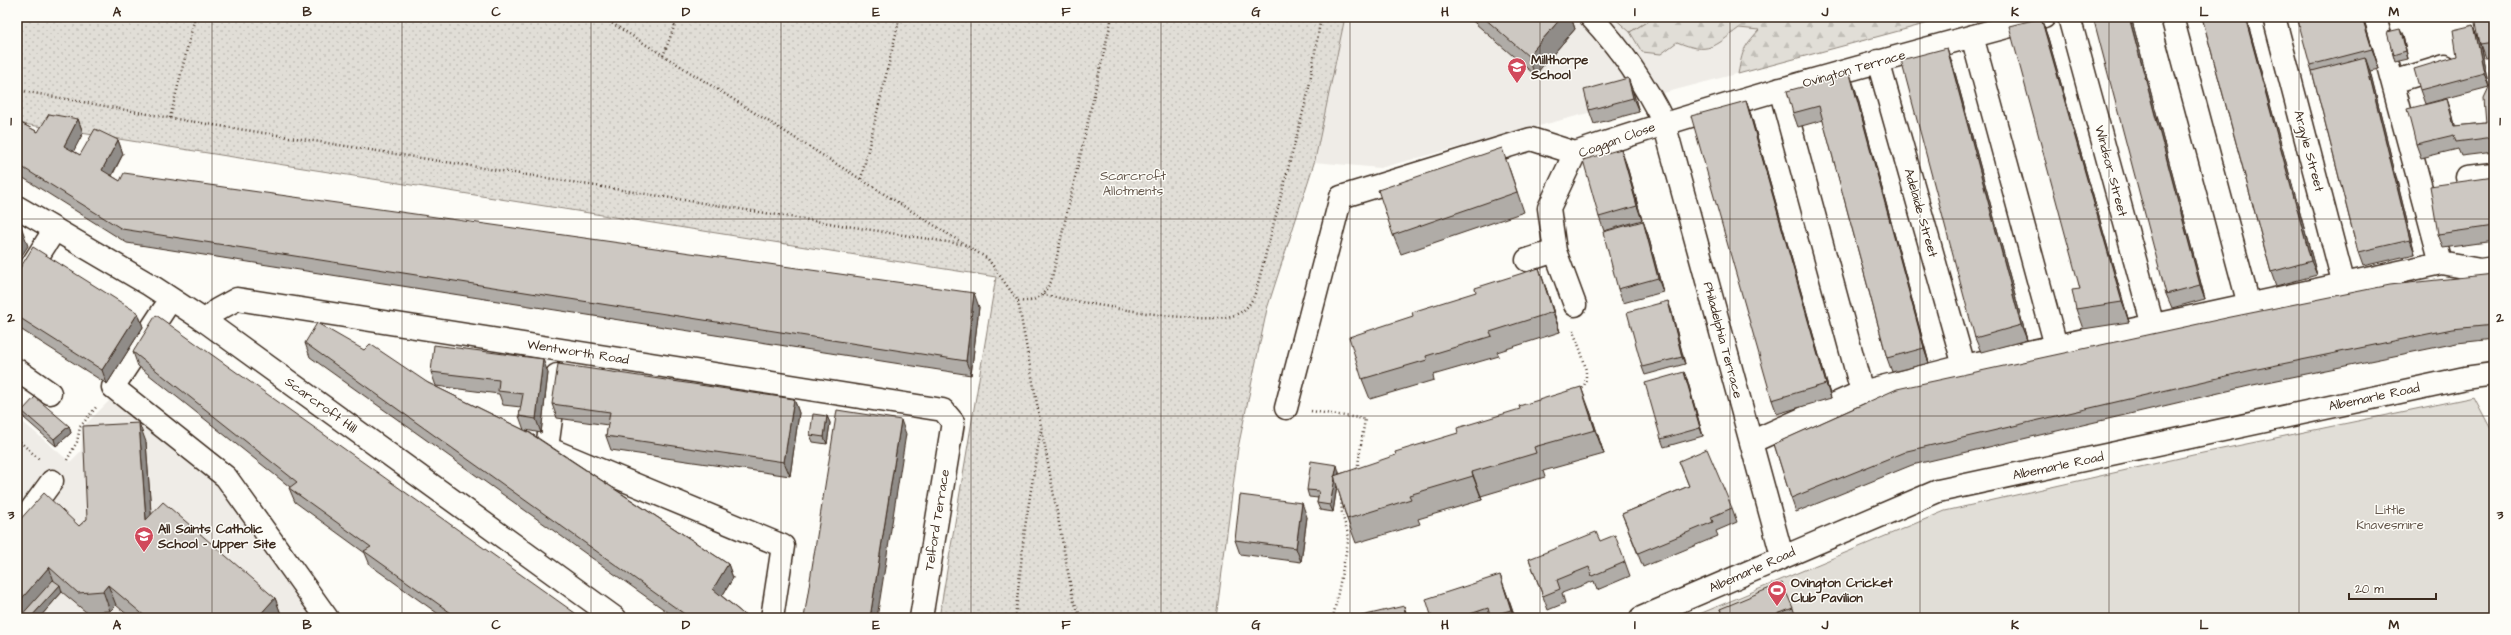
<svg xmlns="http://www.w3.org/2000/svg" width="2511" height="635" font-family="'Architects Daughter',sans-serif">
<style>
.built{fill:#efece7}
.green{fill:#e1ded7;stroke:#8e847a}
.forest{fill:url(#forest-firs);stroke:#8e847a}
.garden{fill:url(#garden-dots);stroke:#8e847a}
.lines{fill:none;stroke-linecap:round;stroke-linejoin:round}
.minor-casing{stroke:#3b2a1e;stroke-width:25}
.path{stroke:#3b2a1e;stroke-width:2.5;stroke-dasharray:1 3;stroke-linecap:butt}
.minor{stroke:#fdfcf7;stroke-width:22}
.wall{fill:#b0aca7;stroke:#3b2a1e}
.shaded-wall{fill:#908c88;stroke:#3b2a1e}
.building{fill:#cdc8c2;stroke:#3b2a1e}
.grid{fill:none;stroke:#3b2a1e;stroke-width:1;stroke-opacity:0.55}
.labels{text-anchor:middle;dominant-baseline:central;stroke-width:3;stroke-linejoin:round;paint-order:stroke}
.poi-label{font-size:13px;font-weight:bold;fill:#3b2a1e;stroke:#fdfcf7;text-anchor:start}
.street-label{font-size:13px;fill:#3b2a1e;stroke:#fdfcf7}
.park-label{font-size:13px;fill:#64574c;stroke:#fdfcf7}
.neatline{fill:none;stroke:#3b2a1e;stroke-width:1.5}
.grid-label{font-size:13px;text-anchor:middle;font-weight:bold;fill:#3b2a1e}
</style>
<defs>
<pattern id="forest-firs" width="22" height="20" patternUnits="userSpaceOnUse"><rect width="22" height="20" fill="#e1ded7"/><path d="M5 1l3.5 6h-7zM16 11l3.5 6h-7z" fill="#c2bfb8"/></pattern>
<pattern id="garden-dots" width="8" height="8" patternUnits="userSpaceOnUse"><rect width="8" height="8" fill="#e1ded7"/><path d="M2 2h.1M6 6h.1" fill="none" stroke="#c2bfb8" stroke-width="1.8" stroke-linecap="round"/></pattern>
</defs>
<rect width="100%" height="100%" fill="#fdfcf7"/>
<filter id="ink" filterUnits="userSpaceOnUse"><feTurbulence type="fractalNoise" baseFrequency=".025" numOctaves="2"/><feDisplacementMap in="SourceGraphic" scale="8" xChannelSelector="R" yChannelSelector="G"/><feConvolveMatrix kernelMatrix="1 2 1 2 8 2 1 2 1" color-interpolation-filters="sRGB"/></filter>
<g filter="url(#ink)">
<path class="built" d="M1345,17H1951L1380,168L1314,162Z
M112,398L225,487L317,618H17V417L70,462L81,451L82,428Z"/>
<path class="green" d="M1613,17H1655L1630,32Z
M2474,397L2494,435V618H1690L1945,511L2193,455Z"/>
<path class="forest" d="M1655,17H1951L1738,74C1743,49 1743,48 1759,30L1739,28C1714,47 1709,55 1677,42L1661,54L1642,52L1630,32Z"/>
<path class="garden" d="M17,17H1345L1315,160L1267,309L1238,448L1216,618H939L996,277L17,123Z"/>
<g class="lines">
<defs>
<path id="minor" d="M1591,17C1621,49 1645,84 1664,123L1782,556
M2069,17L2153,326
M2172,17L2249,305
M2274,17L2344,285
M2375,17L2441,263
M1972,36L2056,346
M1878,61L1964,366
M2393,82L2445,66
M1780,89L1862,392
M2467,177L2494,174
M17,207L150,285L205,321L615,618
M1527,260L1555,251
M17,289L55,229
M171,299L113,387L226,477L327,618
M1575,305L1555,251L1549,208L1575,153C1730,101 1887,59 2044,17
M205,321L217,310L237,299L943,410L953,422L921,618
M17,370L50,393
M557,375L547,448L783,546L772,618
M1286,408L1341,197L1531,139L1575,153
M1751,442L1862,392L1964,366L2441,263L2480,270L2494,268
M17,529L52,481
M1641,618L1938,491L2465,378L2494,374"/>
</defs>
<use href="#minor" class="minor-casing"/>
<path class="path" d="M602,17L988,259L1018,301L1073,599L1081,618
M663,56L678,17
M17,90L170,118L966,245
M170,118L195,17
M861,179L900,17
M1043,295C1085,302 1199,327 1235,315C1247,310 1252,302 1256,291L1308,93L1321,17
M1018,301C1037,302 1041,298 1051,282L1112,17
M1573,330C1578,347 1595,377 1580,391
M1311,411L1365,419L1357,471
M17,439L39,459
M67,460L77,442L80,427L97,406
M1015,618L1025,527L1041,428
M1333,618L1349,537L1342,514L1341,495"/>
<use href="#minor" class="minor"/>
</g>
<path class="wall" d="M1468,17H1571L1575,29L1535,75Z
M2131,17L2205,299L2172,308L2166,294Z
M2202,17H2246L2317,275L2276,286L2271,272Z
M2363,17L2379,69L2370,71L2415,254L2363,266L2358,252L2312,71L2310,65Z
M2381,17H2400L2383,22Z
M2494,17V57L2485,58L2480,44Z
M2041,18L2048,38L2129,322L2083,329L2076,309L2080,289Z
M2474,25L2479,40L2489,87L2425,104L2420,90L2457,56Z
M2403,36L2408,59L2395,62L2393,55Z
M1952,62L2027,340L1981,352L1975,338Z
M1628,78L1633,92L1639,112L1594,124L1589,110Z
M2494,83V152L2461,156L2458,149L2421,158L2416,144L2452,113L2455,126L2486,123Z
M1855,88L1929,363L1892,372L1887,358L1823,120L1798,127L1793,113Z
M1746,101L1751,115L1831,398L1777,414L1772,400Z
M78,119L83,133L73,151L80,155L118,140L123,154L112,176L120,181L979,307L971,375L127,243L17,174V121L38,132Z
M1626,163L1642,220L1604,231L1599,217Z
M1509,168L1524,212L1401,254L1393,235Z
M2494,177V241L2443,248L2438,234Z
M1643,221L1648,235L1663,292L1623,303L1618,289Z
M17,273L138,313L143,327L107,384L17,327Z
M2494,274V339L2457,343L2253,385L1912,465L1796,512L1791,498L1774,444Z
M1546,288L1560,332L1497,352L1499,356L1433,375L1434,380L1370,399L1362,379Z
M1671,309L1685,364L1645,375L1642,367Z
M305,343L364,350L428,383L524,430L519,416L521,407L503,405L499,394L436,386L431,372L548,373L541,433L526,430L728,564L733,578L722,596L748,618H676L310,357Z
M133,352L582,618H444L370,565L365,553L295,502L289,488L290,487L138,366Z
M1687,379L1703,436L1664,447L1661,439Z
M794,399L799,413L790,476L611,450L606,436L608,425L557,418L552,404Z
M22,411L69,426L71,433L56,446L24,418Z
M1590,411L1604,454L1543,471L1545,477L1481,496L1482,500L1418,519L1420,524L1356,543L1347,519L1337,486L1333,512L1320,510L1317,503L1318,498L1309,497L1307,490L1339,472V474Z
M827,416L830,423L827,444L813,442L810,435Z
M146,442L151,514L275,598L282,617L281,618H131L116,605L110,611L86,612L62,592L39,618L17,523L79,526L87,519Z
M1679,461L1732,508L1737,522L1716,531L1718,536L1643,567L1622,514L1689,486Z
M1307,517L1301,562L1240,554L1235,540Z
M1600,541L1625,562L1630,576L1597,590L1594,581L1562,593L1565,603L1548,610L1529,559Z
M1505,589L1515,618H1432Z
M1793,608L1796,618H1723L1720,609Z"/>
<path class="shaded-wall" d="M1562,17H1571L1575,29L1535,75L1528,56Z
M2129,17H2131L2205,299L2200,285Z
M2245,17H2246L2317,275L2311,261Z
M2362,17H2363L2379,69L2372,49Z
M2041,18L2048,38L2129,322L2122,302Z
M2474,25L2479,40L2489,87L2484,73Z
M2400,29L2403,36L2408,59L2406,51Z
M1947,48L1952,62L2027,340L2021,325Z
M2365,57L2370,71L2415,254L2410,240Z
M1850,74L1855,88L1929,363L1924,348Z
M1628,78L1633,92L1639,112L1633,98Z
M2447,99L2452,113L2459,140L2454,126Z
M1746,101L1751,115L1831,398L1826,384Z
M78,119L83,133L69,160L64,146Z
M118,140L123,154L107,184L102,170Z
M1621,149L1626,163L1642,220L1637,206Z
M1643,221L1648,235L1663,292L1658,278Z
M21,226L28,246L17,263V233Z
M1539,268L1546,288L1560,332L1553,312Z
M974,293L979,307L971,375L966,361Z
M1668,301L1671,309L1685,364L1682,357Z
M138,313L143,327L107,384L102,370Z
M543,359L548,373L541,433L536,419Z
M1684,372L1687,379L1703,436L1700,428Z
M1581,387L1590,411L1604,454L1595,430Z
M794,399L799,413L790,476L784,462Z
M827,416L830,423L827,444L824,437Z
M901,420L906,434L877,618H870Z
M139,423L146,442L153,540L146,520Z
M69,426L71,433L56,446L54,439Z
M1337,465L1339,472L1333,512L1330,505Z
M1472,472L1481,496L1482,500L1473,476Z
M1302,503L1307,517L1301,562L1296,548Z
M728,564L733,578L718,603L713,589Z
M49,567L56,587L29,618H17V604Z
M1500,575L1505,589L1515,618L1511,610Z
M60,585L62,592L39,618H30Z
M108,585L116,605L110,611L103,591Z
M275,598L282,617L281,618H257Z
M1404,606L1408,618H1406Z"/>
<path class="building" d="M1483,17H1562L1528,56Z
M2093,17H2129L2200,285L2166,294Z
M2202,17H2245L2311,261L2271,272Z
M2297,17H2362L2372,49L2310,65Z
M2475,17H2494V42L2480,44Z
M2041,18L2122,302L2076,309L2072,290L2080,289L2009,26Z
M2474,25L2484,73L2420,90L2414,69L2457,56L2453,30Z
M2400,29L2406,51L2393,55L2387,32Z
M1947,48L2021,325L1975,338L1901,60Z
M2365,57L2410,240L2358,252L2312,71Z
M1850,74L1924,348L1887,358L1819,106L1793,113L1787,91Z
M1628,78L1633,98L1589,110L1584,90Z
M2491,83H2494V137L2456,142L2454,135L2416,144L2407,109L2447,99L2454,126L2486,123L2484,98Z
M1746,101L1826,384L1772,400L1691,116Z
M49,114L78,119L64,146L80,155L95,129L118,140L102,170L120,181L124,173L974,293L966,361L122,229L17,164V121L38,132Z
M1502,148L1517,192L1393,235L1378,190Z
M1621,149L1637,206L1599,217L1583,160Z
M2494,177V226L2438,234L2430,186Z
M1643,221L1658,278L1618,289L1603,232Z
M17,224L21,226L17,233Z
M33,247L138,313L102,370L17,316V273Z
M1539,268L1553,312L1490,332L1492,336L1426,356L1427,360L1362,379L1349,337L1413,316L1412,312L1476,292L1475,288Z
M2494,274V325L2452,329L2248,371L1907,451L1791,498L1774,444L1897,389L2231,317L2390,285Z
M1668,301L1682,357L1642,367L1627,312Z
M156,315L582,618H458L364,551L371,547L289,488L297,482L133,352Z
M317,323L364,350L370,344L428,383L528,432L728,564L713,589L748,618H690L305,343Z
M434,345L543,359L536,419L519,416L523,394L498,391L499,380L431,372Z
M558,364L794,399L784,462L606,436L610,412L552,404Z
M1684,372L1700,428L1661,439L1645,383Z
M1581,387L1595,430L1534,447L1536,453L1472,472L1473,476L1409,495L1411,499L1347,519L1334,476L1396,455L1395,452L1458,433L1457,428L1520,409L1519,406Z
M35,397L69,426L54,439L22,411Z
M837,410L901,420L870,618H804Z
M813,414L827,416L824,437L810,435Z
M139,423L146,520L163,502L275,598L257,618H147L108,585L103,591L78,593L49,567L17,604V523L44,493L79,526L87,519L83,426Z
M1707,449L1732,508L1711,517L1713,522L1638,553L1622,514L1689,486L1679,461Z
M1311,461L1337,465L1335,475L1334,476L1335,478L1330,505L1317,503L1319,491L1307,490Z
M1240,495L1302,503L1296,548L1235,540Z
M1596,532L1600,541L1615,535L1625,562L1592,576L1589,567L1557,580L1560,589L1543,596L1529,559Z
M1500,575L1511,610L1490,616L1488,608L1458,618H1432L1426,599Z
M53,580L60,585L30,618H19Z
M1782,583L1793,608L1767,618H1724L1720,609Z
M1404,606L1406,618H1353Z"/>
</g>
<path class="grid" d="M212,17V618M402,17V618M591,17V618M781,17V618M971,17V618M1161,17V618M1350,17V618M1540,17V618M1730,17V618M1920,17V618M2109,17V618M2299,17V618M17,219H2494M17,416H2494"/>
<defs>
<symbol id="school-pin" viewBox="-11 -11 22 30"><path d="M0 17L-7.5 6A9.5 9.5 0 1 1 7.5 6Z" fill="#d1495b" stroke="#fdfcf7"/><path d="M0-5L7-2L0 1L-7-2ZM-4 1L0 2.5L4 1V4Q0 6-4 4Z" fill="#fff"/></symbol>
<symbol id="stadium-pin" viewBox="-11 -11 22 30"><path d="M0 17L-7.5 6A9.5 9.5 0 1 1 7.5 6Z" fill="#d1495b" stroke="#fdfcf7"/><path d="M0-5a6.5 5 0 1 0 0 10a6.5 5 0 1 0 0-10ZM-3.5-1.8h7v3.6h-7Z" fill="#fff"/></symbol>
</defs>
<g fill-rule="evenodd">
<use href="#school-pin" x="1506" y="56" width="22" height="30"/>
<use href="#school-pin" x="133" y="525" width="22" height="30"/>
<use href="#stadium-pin" x="1766" y="579" width="22" height="30"/>
</g>
<g class="labels">
<g class="poi-label">
<text x="1531" y="60">Millthorpe<tspan x="1531" dy="15">School</tspan></text>
<text x="158" y="529">All Saints Catholic<tspan x="158" dy="15">School - Upper Site</tspan></text>
<text x="1791" y="583">Ovington Cricket<tspan x="1791" dy="15">Club Pavilion</tspan></text>
</g>
<g class="street-label">
<text transform="translate(1854 69) rotate(-16)">Ovington Terrace</text>
<text transform="translate(1617 140) rotate(-20)">Coggan Close</text>
<text transform="translate(2309 151) rotate(75)">Argyle Street</text>
<text transform="translate(2111 171) rotate(75)">Windsor Street</text>
<text transform="translate(1921 213) rotate(74)">Adelaide Street</text>
<text transform="translate(1723 340) rotate(75)">Philadelphia Terrace</text>
<text transform="translate(578 352) rotate(9)">Wentworth Road</text>
<text transform="translate(2374 397) rotate(-12)">Albemarle Road</text>
<text transform="translate(321 405) rotate(36)">Scarcroft Hill</text>
<text transform="translate(2058 466) rotate(-12)">Albemarle Road</text>
<text transform="translate(937 520) rotate(-81)">Telford Terrace</text>
<text transform="translate(1752 570) rotate(-24)">Albemarle Road</text>
</g>
<g class="park-label">
<text x="1133" y="176">Scarcroft<tspan x="1133" dy="15">Allotments</tspan></text>
<text x="2390" y="510">Little<tspan x="2390" dy="15">Knavesmire</tspan></text>
</g>
</g>
<rect width="2511" height="635" fill="none" stroke="#fdfcf7" stroke-width="44"/>
<path d="M2349 593v6h87v-6" fill="none" stroke="#3b2a1e" stroke-width="2"/>
<text x="2355" y="593" font-size="12" fill="#3b2a1e" stroke="#fdfcf7" stroke-width="3" paint-order="stroke">20 m</text>
<rect x="22" y="22" width="2467" height="591" class="neatline"/>
<g class="grid-label">
<text x="117" y="16">A</text>
<text x="307" y="16">B</text>
<text x="496" y="16">C</text>
<text x="686" y="16">D</text>
<text x="876" y="16">E</text>
<text x="1066" y="16">F</text>
<text x="1256" y="16">G</text>
<text x="1445" y="16">H</text>
<text x="1635" y="16">I</text>
<text x="1825" y="16">J</text>
<text x="2015" y="16">K</text>
<text x="2204" y="16">L</text>
<text x="2394" y="16">M</text>
<text x="11" y="125">1</text>
<text x="2500" y="125">1</text>
<text x="11" y="322">2</text>
<text x="2500" y="322">2</text>
<text x="11" y="519">3</text>
<text x="2500" y="519">3</text>
<text x="117" y="629">A</text>
<text x="307" y="629">B</text>
<text x="496" y="629">C</text>
<text x="686" y="629">D</text>
<text x="876" y="629">E</text>
<text x="1066" y="629">F</text>
<text x="1256" y="629">G</text>
<text x="1445" y="629">H</text>
<text x="1635" y="629">I</text>
<text x="1825" y="629">J</text>
<text x="2015" y="629">K</text>
<text x="2204" y="629">L</text>
<text x="2394" y="629">M</text>
</g>
</svg>
